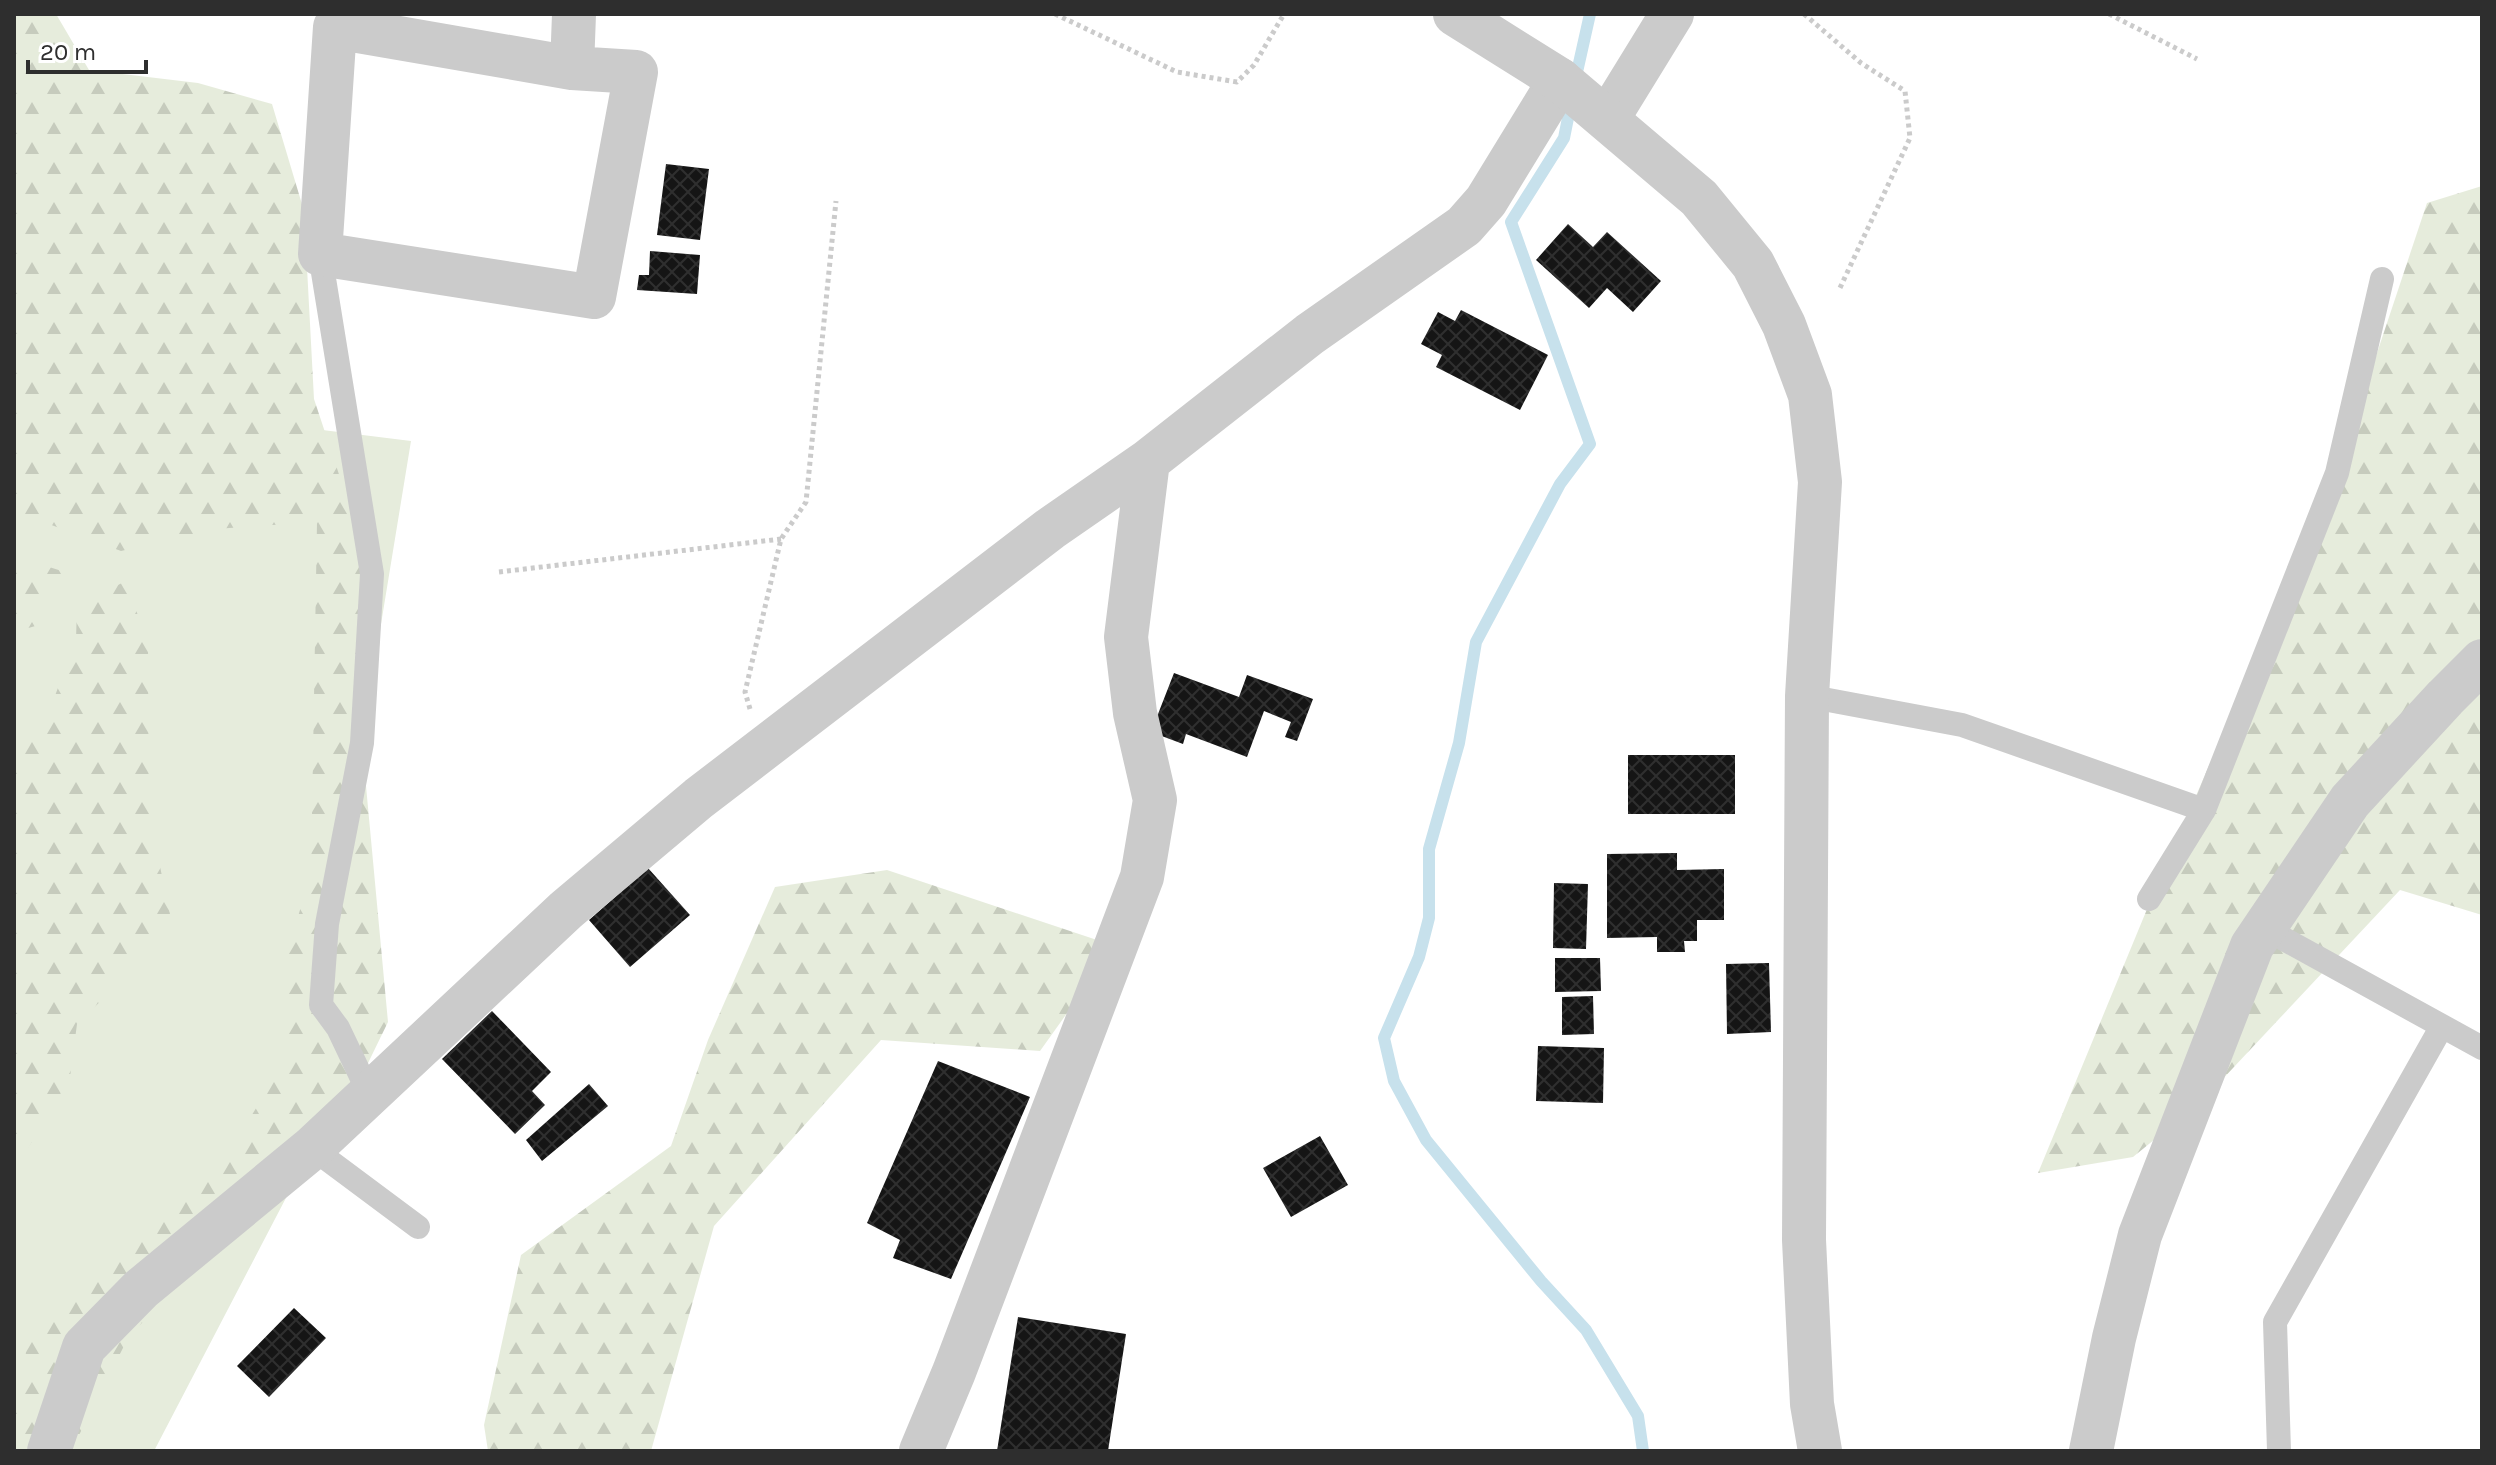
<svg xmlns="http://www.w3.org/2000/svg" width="2496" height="1465" font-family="Karla,sans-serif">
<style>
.green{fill:#e6ecdc}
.forest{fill:url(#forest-firs)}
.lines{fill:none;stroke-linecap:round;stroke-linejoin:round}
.stream{stroke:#c7e1ec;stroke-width:12}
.building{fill:url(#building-cross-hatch)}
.path{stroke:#cbcbcb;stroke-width:5;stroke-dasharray:4 4;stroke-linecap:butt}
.service{stroke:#cbcbcb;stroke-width:24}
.minor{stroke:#cbcbcb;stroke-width:44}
.tertiary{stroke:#cbcbcb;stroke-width:44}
</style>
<defs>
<pattern id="forest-firs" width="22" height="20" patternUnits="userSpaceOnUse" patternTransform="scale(2)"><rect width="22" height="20" fill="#e6ecdc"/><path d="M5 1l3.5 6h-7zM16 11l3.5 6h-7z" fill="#c6cbbd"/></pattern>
<pattern id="building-cross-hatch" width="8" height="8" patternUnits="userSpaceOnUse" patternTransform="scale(2)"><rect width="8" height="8" fill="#151515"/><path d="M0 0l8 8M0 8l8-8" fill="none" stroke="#2f2f2f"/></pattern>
</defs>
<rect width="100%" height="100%" fill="#fff"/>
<path class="green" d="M14,137L179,412L411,441L354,789L312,1148L154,1451H14Z"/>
<path class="forest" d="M14,14H56L89,70L198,83L272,104L304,211L314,399L372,574L362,743L388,1022L352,1096L128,1338L71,1451H14V1423L28,1340L118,1249L214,1177L288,1056L280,977L311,873L317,522L214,529L121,551L14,511Z
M2482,186V915L2400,890L2203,1100L2133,1157L2038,1173L2157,885L2337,473L2427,203Z
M14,556L65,572L39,625L14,632Z
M124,582L148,639L149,814L171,919L110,992L77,1024L70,1077L43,1125L14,1169V765L50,709L76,640L77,605Z
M887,870L1115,946L1040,1051L881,1040L714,1226L651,1451H488L484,1425L521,1255L671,1146L708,1040L775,887Z"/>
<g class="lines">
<path class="stream" d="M1575,81L1590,14
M1571,103L1564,138L1511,222L1590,444L1560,484L1476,642L1459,743L1429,849V918L1419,957L1384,1038L1394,1081L1426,1140L1541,1281L1586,1330L1638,1416L1643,1451"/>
</g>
<path class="building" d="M666,164L709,169L700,240L657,235Z
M1568,224L1593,247L1607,232L1661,281L1633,312L1607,288L1589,308L1536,260Z
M650,251L700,255L697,294L637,290L639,275H649Z
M1461,310L1548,355L1520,410L1436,367L1442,355L1421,344L1438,312L1455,321Z
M1174,673L1239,697L1247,675L1313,699L1297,741L1285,737L1291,722L1264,711L1247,757L1186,734L1183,744L1151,732Z
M1628,755H1735V814H1628Z
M1677,853V870L1724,869V920H1697V941H1684L1685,952H1657V937L1607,938V854Z
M648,868L690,915L630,967L589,920Z
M1554,883L1588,884L1586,949L1553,948Z
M1555,958H1600L1601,991L1555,992Z
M1769,963L1771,1032L1727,1034L1726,964Z
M1593,996L1594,1034L1562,1035V997Z
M492,1011L551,1072L532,1091L545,1105L515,1134L442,1059Z
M1538,1046L1604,1048L1603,1103L1536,1101Z
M938,1061L1030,1097L951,1279L893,1258L900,1240L867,1223Z
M589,1084L608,1106L542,1161L526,1140Z
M1320,1136L1348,1185L1291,1217L1263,1168Z
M294,1308L326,1338L269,1397L237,1366Z
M1018,1317L1126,1334L1108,1451H997Z"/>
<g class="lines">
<path class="path" d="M1055,14L1177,72L1237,82L1254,65L1284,14
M1804,14L1861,63L1905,91L1910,138L1839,290
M2109,14L2197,59
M499,572L781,539
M750,709L745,692L781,539L806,502L836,201"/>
<path class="service" d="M320,254L372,574L362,743L327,924L321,1005L338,1028L369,1093
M1807,696L1962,725L2204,810L2337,473L2382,279
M2149,899L2204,810
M2264,928L2482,1048
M312,1148L418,1227
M2279,1451L2275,1322L2442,1026"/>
<path class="minor" d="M335,27L572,68L636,72L594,297L320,254Z
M572,68L574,14
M1608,118L1672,14
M49,1451L84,1347L141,1289L312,1148L566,910L699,798L1050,529L1148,461L1310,334L1464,226L1486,201L1560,80
M921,1451L954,1372L1142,877L1155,800L1135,713L1126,637L1148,461
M2091,1451L2114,1338L2140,1235L2252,946L2350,801L2445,698L2482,661"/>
<path class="tertiary" d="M1455,14L1560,80L1699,198L1753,264L1784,325L1810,395L1820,482L1807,696L1804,1240L1812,1404L1820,1451"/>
</g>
<rect width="2496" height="1465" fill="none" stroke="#2e2e2e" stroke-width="32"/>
<path d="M28 60v12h118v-12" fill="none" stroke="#2e2e2e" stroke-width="4"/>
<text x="40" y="60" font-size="24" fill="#2e2e2e" stroke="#ffffff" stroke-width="6" paint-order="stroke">20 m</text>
</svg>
